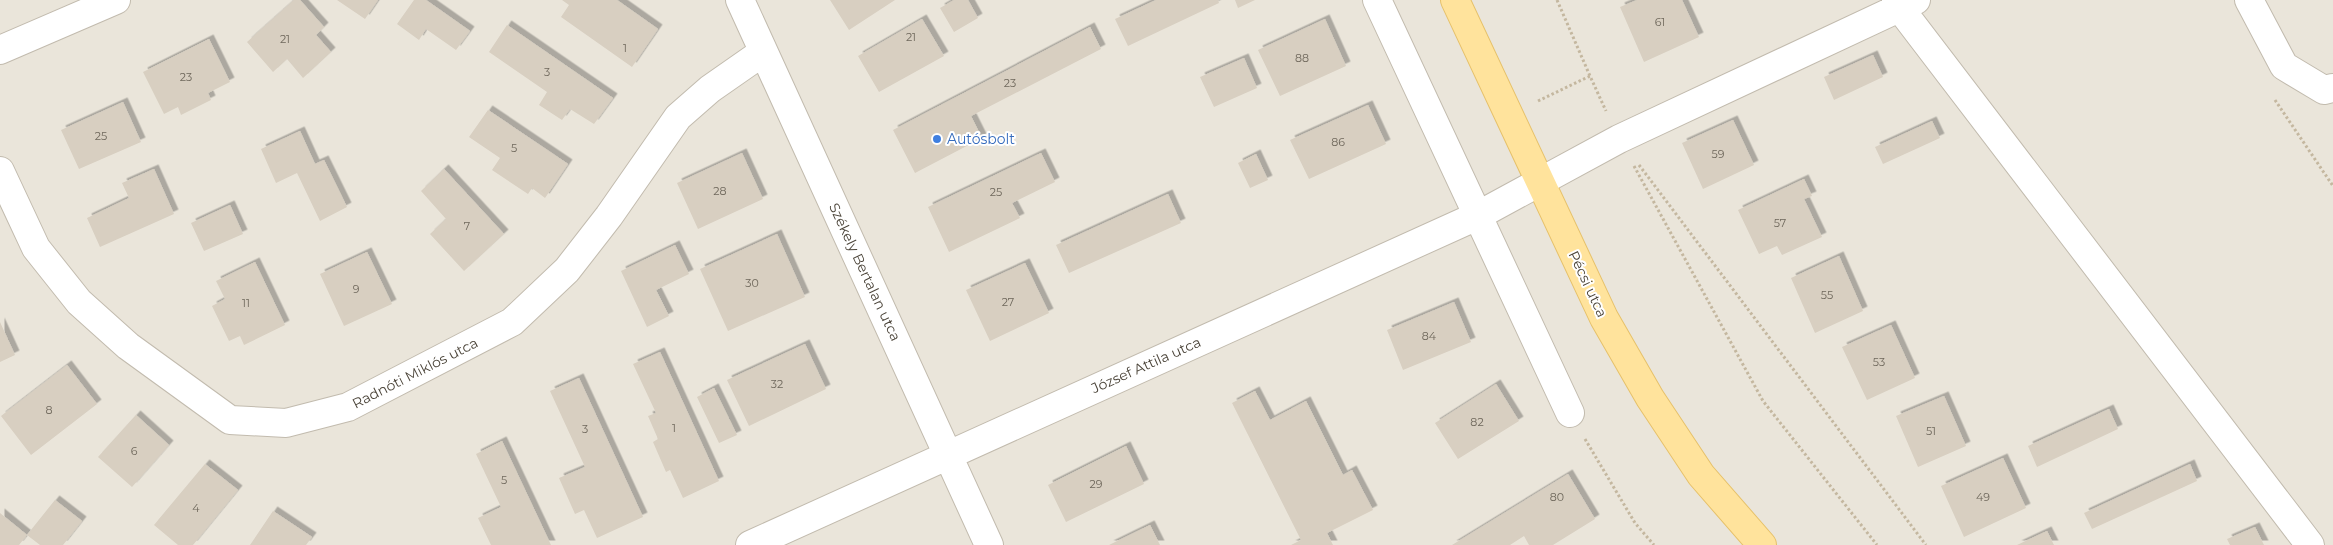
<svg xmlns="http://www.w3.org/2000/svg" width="2333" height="545" font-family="Montserrat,sans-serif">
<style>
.residential{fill:#eae5da}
.building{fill:#d8cfc1;filter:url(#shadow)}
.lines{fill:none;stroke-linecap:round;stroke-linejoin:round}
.minor-casing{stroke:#c2bbae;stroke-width:30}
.major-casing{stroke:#e6c16a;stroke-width:30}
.path{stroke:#c4b79f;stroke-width:3;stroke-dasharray:2.5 2.5;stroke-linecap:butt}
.minor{stroke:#fff;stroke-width:28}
.major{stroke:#ffe39c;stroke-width:28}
.shop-dot{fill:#3f7fe0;stroke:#fff;stroke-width:2}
.labels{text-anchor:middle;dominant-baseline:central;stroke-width:4;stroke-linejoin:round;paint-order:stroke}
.number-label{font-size:11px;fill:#6e675b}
.shop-label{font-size:14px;fill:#366cbe;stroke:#fff;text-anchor:start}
.street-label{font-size:14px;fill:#4b4439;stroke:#fff}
</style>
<defs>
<filter id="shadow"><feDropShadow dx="4.5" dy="-4.5" stdDeviation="0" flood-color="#0004"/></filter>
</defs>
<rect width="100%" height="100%" fill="#f6f3ec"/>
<path class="residential" d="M0,0H2333V545H0Z"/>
<path class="building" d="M294,0H300L324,27L316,35L331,52L303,78L287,59L273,72L247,42Z
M337,0H378L365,19Z
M414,0H426L470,31L456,50L426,29L419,40L397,24Z
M562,0H617L658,29L632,67L561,17L569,5Z
M830,0H895L849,30Z
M954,0H968L978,18L954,32L940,8Z
M1156,0H1218L1219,3L1128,46L1115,19Z
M1235,0H1255L1238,8Z
M1637,0H1682L1699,37L1644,62L1620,7Z
M922,19L944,56L879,92L858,56Z
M1325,19L1346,66L1280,96L1258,50Z
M507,25L613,98L594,124L570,109L562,120L539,105L547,92L489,52Z
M1090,27L1101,49L971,116L982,138L915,173L893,130Z
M209,39L230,82L208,93L211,100L181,115L178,107L164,114L143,72Z
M1873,55L1883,77L1834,100L1824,77Z
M1244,58L1257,88L1214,107L1200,77Z
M123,102L141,142L79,169L61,130Z
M1368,105L1386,144L1309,179L1290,140Z
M488,110L568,164L545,198L532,188L528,194L492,170L500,158L469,137Z
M1733,120L1754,165L1703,189L1682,143Z
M1932,121L1940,138L1883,164L1875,147Z
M300,131L315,164L324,160L347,207L320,221L297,173L276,183L261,149Z
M742,153L763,199L698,229L677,183Z
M1041,153L1055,182L1012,203L1020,218L949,252L928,207Z
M1256,154L1268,180L1250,188L1238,163Z
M154,169L174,214L100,247L87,218L129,198L122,183Z
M444,169L504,234L464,271L430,234L446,219L421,191Z
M1804,179L1812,196L1804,199L1822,237L1782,255L1777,246L1759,254L1738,210Z
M1168,194L1181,223L1069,273L1056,245Z
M230,205L243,234L204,251L191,223Z
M777,234L805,297L728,331L700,269Z
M675,245L689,274L656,290L669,316L647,327L621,271Z
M367,252L392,304L344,326L320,274Z
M1839,256L1863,311L1815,333L1791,278Z
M255,262L285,325L244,345L240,336L229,341L212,306L225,299L216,281Z
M1025,263L1049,313L990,341L966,290Z
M1454,302L1471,342L1403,370L1387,330Z
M0,322L15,355L0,362Z
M1891,325L1915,378L1867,400L1842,347Z
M805,344L826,389L749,426L727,380Z
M660,352L719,481L683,498L670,470L666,472L653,442L658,439L648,416L656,413L633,364Z
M67,365L97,404L31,455L1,416Z
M579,378L643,517L597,538L584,510L575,514L559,478L585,467L550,391Z
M1496,384L1519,421L1458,459L1435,423Z
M714,388L737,435L719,443L697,397Z
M1255,391L1270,420L1306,401L1343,475L1352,470L1373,510L1327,533L1333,545H1291L1301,540L1232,403Z
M1944,396L1966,446L1918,467L1896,416Z
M2109,409L2118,429L2037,467L2028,446Z
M136,415L169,445L132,487L98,457Z
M502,441L551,545H491L478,518L501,507L476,454Z
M1126,446L1144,484L1066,522L1048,485Z
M2003,458L2026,508L1964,537L1941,486Z
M205,464L238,490L193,545H178L154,525Z
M2190,464L2197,481L2092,529L2084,513Z
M1568,474L1595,519L1553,545H1529L1524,536L1510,545H1452Z
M55,500L82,521L63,545H40L27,535Z
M273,511L312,537L306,545H250Z
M0,513L27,535L19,545H0Z
M1150,525L1160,545H1109Z
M2255,527L2264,545H2230L2227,539Z
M2047,531L2054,545H2017Z"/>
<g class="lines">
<defs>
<path id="minor" d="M740,0L989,545
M1377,0L1570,413
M1896,0L1899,7L2310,545
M2249,0L2284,66L2324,90L2333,88
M0,50L116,0
M0,171L36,248L79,302L128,346L230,420L286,423L348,407L512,322L567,270L609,216L678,117L710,89L763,52
M750,545L1477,216L1619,139L1916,0"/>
<path id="major" d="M1455,0L1604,318L1650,398L1701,475L1762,545"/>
</defs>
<use href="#minor" class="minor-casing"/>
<use href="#major" class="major-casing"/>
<path class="path" d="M1557,0L1590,76
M2275,100L2333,186
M1538,101L1590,76L1606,111
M1639,165L1926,545
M1634,166L1763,401L1877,545
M1585,439L1635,523L1654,545"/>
<use href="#minor" class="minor"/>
<use href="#major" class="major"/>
</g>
<circle class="shop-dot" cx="937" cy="139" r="5"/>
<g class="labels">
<g class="number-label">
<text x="1660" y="22">61</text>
<text x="911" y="37">21</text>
<text x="285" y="39">21</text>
<text x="625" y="48">1</text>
<text x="1302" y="58">88</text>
<text x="547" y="72">3</text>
<text x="186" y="77">23</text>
<text x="1010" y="83">23</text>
<text x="101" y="136">25</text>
<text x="1338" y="142">86</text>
<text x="514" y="148">5</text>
<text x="1718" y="154">59</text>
<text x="720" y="191">28</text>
<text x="996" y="192">25</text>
<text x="1780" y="223">57</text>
<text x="467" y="226">7</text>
<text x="752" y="283">30</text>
<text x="356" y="289">9</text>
<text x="1827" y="295">55</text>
<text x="1008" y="302">27</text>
<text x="246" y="303">11</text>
<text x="1429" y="336">84</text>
<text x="1879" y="362">53</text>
<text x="777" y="384">32</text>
<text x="49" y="410">8</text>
<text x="1477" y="422">82</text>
<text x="674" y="428">1</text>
<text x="585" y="429">3</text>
<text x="1931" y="431">51</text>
<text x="134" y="451">6</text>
<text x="504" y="480">5</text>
<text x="1096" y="484">29</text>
<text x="1557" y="497">80</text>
<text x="1983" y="497">49</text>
<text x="196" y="508">4</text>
</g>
<g class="shop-label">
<text x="947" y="139">Autósbolt</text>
</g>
<g class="street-label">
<text transform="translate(865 272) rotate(65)">Székely Bertalan utca</text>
<text transform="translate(1588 284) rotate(65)">Pécsi utca</text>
<text transform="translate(1146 365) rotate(-24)">József Attila utca</text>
<text transform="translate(415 373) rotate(-27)">Radnóti Miklós utca</text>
</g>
</g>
</svg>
